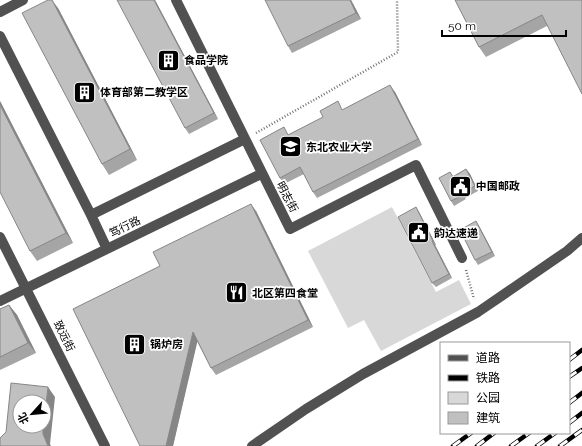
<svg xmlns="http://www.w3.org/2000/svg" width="582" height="446" font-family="Raleway,'Noto Sans SC',sans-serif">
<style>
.green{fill:#d8d8d8}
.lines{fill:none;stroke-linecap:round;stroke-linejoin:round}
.path{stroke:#737373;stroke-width:2.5;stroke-dasharray:1 2;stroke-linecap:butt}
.minor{stroke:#515151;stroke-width:10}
.rail-casing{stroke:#000;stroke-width:4.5}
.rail{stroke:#fff;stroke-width:3;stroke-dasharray:9;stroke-linecap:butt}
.wall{fill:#a5a5a5}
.shaded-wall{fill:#868686}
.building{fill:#c0c0c0;stroke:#868686}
.labels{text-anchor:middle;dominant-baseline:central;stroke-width:3.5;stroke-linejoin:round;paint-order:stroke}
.poi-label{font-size:11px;font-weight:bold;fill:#000;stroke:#fff;text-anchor:start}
.street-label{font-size:11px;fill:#000;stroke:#fff}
</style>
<rect width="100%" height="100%" fill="#fff"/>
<path class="green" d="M392,207L436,292L459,280L471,304L381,351L364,320L348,328L308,251Z"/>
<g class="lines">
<path class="path" d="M256,133L398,52L397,0
M466,270L474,299"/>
<path class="minor" d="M176,0L290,229L416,165L462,258
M0,12L23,0
M0,36L91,215L107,249
M91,215L245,139
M0,237L105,446
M0,301L261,174
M252,446L306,409L363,374L478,312L567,251L582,238"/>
<defs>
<path id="rail" d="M569,360L582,350
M569,377L582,368
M569,403L582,393
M569,423L582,413
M453,446L471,433
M477,446L494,433
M511,446L529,433
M537,446L555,433
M560,446L582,430"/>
</defs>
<use href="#rail" class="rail-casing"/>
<use href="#rail" class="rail"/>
</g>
<path class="wall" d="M155,0L218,119L189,134L185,128Z
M351,0L361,19L292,53L288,46Z
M455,0H582L547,26L486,57L479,47Z
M58,8L137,160L109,175L102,164Z
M395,92L422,145L317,198L313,192L304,174L284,184L280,178L289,135Z
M0,101L73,243L37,261L30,251Z
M466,169L470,174L478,191L465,198L466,199L454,206L451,201L450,172L453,176Z
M416,207L419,212L436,245H435L452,278L436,287L432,283Z
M256,211L313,327L216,375L211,368L197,341L173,446H140L160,266Z
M476,221L479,226L495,256L478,265L475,260Z
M9,305L17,315L36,353L0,370V309Z"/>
<path class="shaded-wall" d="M52,0L58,8L137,160L130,149Z
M154,0H155L218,119L214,113Z
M350,0H351L361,19L356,13Z
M390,85L395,92L422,145L418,139Z
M0,101L73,243L66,233L0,105Z
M466,169L470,174L478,191L475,186Z
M251,204L256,211L313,327L308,320Z
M416,207L419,212L436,245L433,241Z
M476,221L479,226L495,256L492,252Z
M432,241L435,245L452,278L449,274Z
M9,305L17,315L36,353L28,343Z
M193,332L198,339L173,446H166Z
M48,387L55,397L50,444L51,446H48L43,434V426H44V421Z"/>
<path class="building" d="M48,0H52L130,149L102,164L22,13Z
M117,0H154L214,113L185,128Z
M265,0H350L356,13L288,46Z
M455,0H582V94L542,15L479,47Z
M390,85L418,139L313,192L300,167L280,178L260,140L284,127L288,135L323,117L320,111L338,101L342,110Z
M0,105L66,233L30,251L0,192Z
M466,169L475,186L462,193L463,195L451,201L439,178L450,172L453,177Z
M251,204L308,320L211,368L193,332L166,446H140L73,309L160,266L153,252Z
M416,207L433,241H432L449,274L432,283L398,217Z
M476,221L492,252L475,260L460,230Z
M9,305L28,343L0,357V309Z
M11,383L48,387L44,421V402H20V426H43V434L48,446H0V438L6,432Z"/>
<defs>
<symbol id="building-square" viewBox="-11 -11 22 22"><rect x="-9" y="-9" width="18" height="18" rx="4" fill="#000" stroke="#fff"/><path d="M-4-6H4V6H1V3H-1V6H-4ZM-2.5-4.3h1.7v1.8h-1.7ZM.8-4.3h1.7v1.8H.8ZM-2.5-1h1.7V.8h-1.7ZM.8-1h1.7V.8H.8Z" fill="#fff"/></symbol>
<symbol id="university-square" viewBox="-11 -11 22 22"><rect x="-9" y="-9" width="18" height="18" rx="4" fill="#000" stroke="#fff"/><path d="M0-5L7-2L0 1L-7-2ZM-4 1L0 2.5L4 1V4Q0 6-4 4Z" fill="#fff"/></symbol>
<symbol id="civic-square" viewBox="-11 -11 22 22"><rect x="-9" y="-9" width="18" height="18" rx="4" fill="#000" stroke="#fff"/><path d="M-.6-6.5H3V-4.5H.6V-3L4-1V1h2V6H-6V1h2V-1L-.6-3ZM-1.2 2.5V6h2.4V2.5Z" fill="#fff"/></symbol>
<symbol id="restaurant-square" viewBox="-11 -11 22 22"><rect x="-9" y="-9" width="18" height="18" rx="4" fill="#000" stroke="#fff"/><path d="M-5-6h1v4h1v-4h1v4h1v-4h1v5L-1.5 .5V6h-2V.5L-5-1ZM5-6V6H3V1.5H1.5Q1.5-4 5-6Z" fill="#fff"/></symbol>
</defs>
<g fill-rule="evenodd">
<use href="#building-square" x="156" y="48" width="25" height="25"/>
<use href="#building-square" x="72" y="80" width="25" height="25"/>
<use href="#university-square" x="278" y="134" width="25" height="25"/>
<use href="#civic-square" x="448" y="174" width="25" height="25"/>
<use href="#civic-square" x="406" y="220" width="25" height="25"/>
<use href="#restaurant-square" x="224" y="280" width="25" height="25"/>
<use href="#building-square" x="122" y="332" width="25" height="25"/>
</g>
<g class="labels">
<g class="poi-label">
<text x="184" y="60">食品学院</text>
<text x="100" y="92">体育部第二教学区</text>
<text x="306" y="147">东北农业大学</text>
<text x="476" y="186">中国邮政</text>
<text x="434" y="233">韵达速递</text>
<text x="252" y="293">北区第四食堂</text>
<text x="150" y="344">锅炉房</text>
</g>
<g class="street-label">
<text transform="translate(287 197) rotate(62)">明志街</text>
<text transform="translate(125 227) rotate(-26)">笃行路</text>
<text transform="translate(64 336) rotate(64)">致远街</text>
</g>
</g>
<rect x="440" y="342" width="130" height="92" fill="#ffffff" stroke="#999999"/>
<rect x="448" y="355" width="20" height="6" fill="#515151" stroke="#999999"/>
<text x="476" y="362" font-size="12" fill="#000000">道路</text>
<rect x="448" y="375" width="20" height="6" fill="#000000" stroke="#999999"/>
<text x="476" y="382" font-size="12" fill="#000000">铁路</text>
<rect x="448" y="392" width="20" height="12" fill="#d8d8d8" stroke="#999999"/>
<text x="476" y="402" font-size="12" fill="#000000">公园</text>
<rect x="448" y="412" width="20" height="12" fill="#c0c0c0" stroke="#999999"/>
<text x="476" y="422" font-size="12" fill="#000000">建筑</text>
<g transform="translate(32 414) rotate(243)"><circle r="19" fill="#ffffff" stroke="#999999"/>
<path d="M0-3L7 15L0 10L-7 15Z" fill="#000000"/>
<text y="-6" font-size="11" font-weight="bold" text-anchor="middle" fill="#000000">北</text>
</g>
<path d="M442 30v6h124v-6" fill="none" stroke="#000000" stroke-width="2"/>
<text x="448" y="30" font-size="12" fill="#000000" stroke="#ffffff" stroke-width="3" paint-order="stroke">50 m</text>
</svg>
